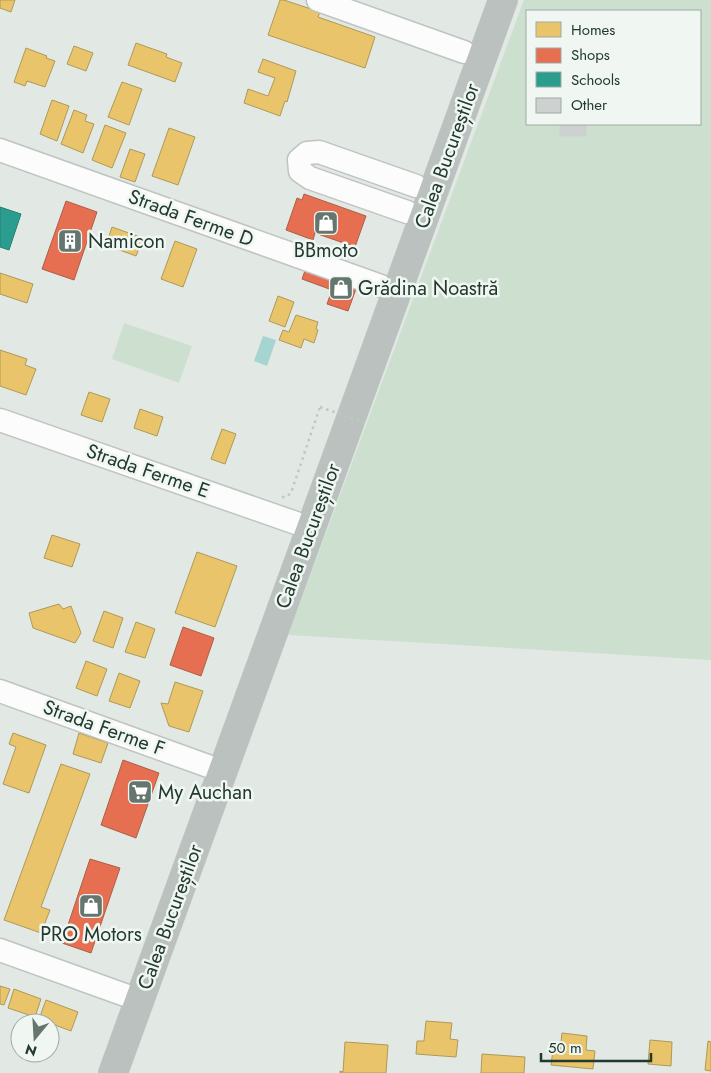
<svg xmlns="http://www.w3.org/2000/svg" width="711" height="1073" font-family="Jost,sans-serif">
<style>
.green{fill:#cde0cf;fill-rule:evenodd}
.water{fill:#a6d4d0}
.homes{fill:#e9c46a;stroke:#ad9a58}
.shops{fill:#e76f51;stroke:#ac5f46}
.schools{fill:#2a9d8f;stroke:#287f72}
.building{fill:#cdd1cf;stroke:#cbd1cd}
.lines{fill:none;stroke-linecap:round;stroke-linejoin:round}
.minor-casing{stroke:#bfc4c1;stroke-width:25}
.highway-casing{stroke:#bcc4c0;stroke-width:30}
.path{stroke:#bfc8c3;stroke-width:2.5;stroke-dasharray:2.5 4;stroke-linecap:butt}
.minor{stroke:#fbfcfb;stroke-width:22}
.highway{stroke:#bac1be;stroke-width:28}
.path-bridge{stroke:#bfc8c3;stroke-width:2.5;stroke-dasharray:2.5 4;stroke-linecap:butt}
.labels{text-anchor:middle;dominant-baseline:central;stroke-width:5;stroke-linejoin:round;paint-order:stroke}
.street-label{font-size:20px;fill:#22392e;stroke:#f0f7f2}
.poi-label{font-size:20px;fill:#22392e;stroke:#f0f7f2;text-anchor:start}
</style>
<rect width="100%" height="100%" fill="#e2e8e4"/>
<path class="green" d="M524,0H711V660L288,635ZM527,11H700V124H527Z
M124,323L192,346L179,383L112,359Z"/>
<path class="water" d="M263,336L276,340L267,366L254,361Z"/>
<path class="homes" d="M0,0H15L11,12L0,8Z
M280,0H284L320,12L318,17L375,37L365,68L268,35Z
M136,43L167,54L166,57L182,63L175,82L128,65Z
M74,46L93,53L86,71L67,64Z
M26,48L47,56L46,58L55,61L45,87L27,81L25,86L14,82Z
M263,59L296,71L287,102L285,101L280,116L244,103L248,89L268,96L275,78L258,72Z
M122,82L142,89L129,125L108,117Z
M52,100L69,106L57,141L40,134Z
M74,110L87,115L85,121L94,124L83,153L61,144Z
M105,125L126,133L112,168L92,160Z
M169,128L195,137L178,185L152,176Z
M130,149L145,154L135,182L120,177Z
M112,227L143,238L136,256L106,245Z
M175,241L197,249L183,287L161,279Z
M0,273L33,284L27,303L0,294Z
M278,296L294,302L285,327L269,321Z
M296,315L318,322L316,329L318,330L314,343L304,339L301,348L279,340L283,330L289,332Z
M0,350L27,359L25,365L36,369L26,395L0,386Z
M89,392L110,399L102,422L81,415Z
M140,409L163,417L157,436L134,428Z
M222,429L236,434L225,464L211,459Z
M52,535L80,544L72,567L44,558Z
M197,552L237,566L215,627L175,613Z
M59,604L63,609L71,606L81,633L75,643L33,628L29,613Z
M104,611L123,618L113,648L93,641Z
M136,622L155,629L145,658L125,652Z
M86,661L107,669L97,696L76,688Z
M119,673L140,681L130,708L109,701Z
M175,682L203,691L189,732L169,726L161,703L168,704Z
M13,733L46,745L29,793L3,784L16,747L9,744Z
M79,733L108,743L101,763L73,754Z
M61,764L90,774L41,907L50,910L41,933L4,920Z
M0,986L10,989L4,1005L0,1004Z
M14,989L41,999L35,1017L8,1008Z
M46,1000L78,1012L71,1031L39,1019Z
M426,1021L452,1023L450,1039L458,1040L456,1057L416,1054L417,1041H424Z
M562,1033L587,1036L586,1050L595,1051L593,1069L551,1065L553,1050H560Z
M650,1040L672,1042L671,1066L648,1064Z
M708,1041L711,1042V1071L705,1070Z
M345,1042L388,1045L386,1073H340V1071L343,1072Z
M482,1054L525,1057L524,1073H481Z"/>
<path class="shops" d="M304,194L366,216L355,247L315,233L313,240L286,230L297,198L302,200Z
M66,201L97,212L74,280L42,269Z
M306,268L357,286L348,311L327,304L332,290L302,279Z
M183,627L214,638L201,676L170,665Z
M123,760L159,773L136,838L101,825Z
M90,859L120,868L91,953L62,943Z"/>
<path class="schools" d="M0,207L21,214L9,250L0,247Z"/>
<path class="building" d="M560,124H586V136H560Z"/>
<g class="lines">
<defs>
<path id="minor" d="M318,0L464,52
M0,150L381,286
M407,212L310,178L300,171L299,160L307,153L319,152L416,186
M0,420L296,523
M0,691L208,766
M0,950L125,995"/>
<path id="highway" d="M113,1073L503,0"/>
</defs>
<use href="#minor" class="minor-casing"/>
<use href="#highway" class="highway-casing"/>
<path class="path" d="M282,497H286L291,493L320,407"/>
<use href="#minor" class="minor"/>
<use href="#highway" class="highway"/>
<path class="path-bridge" d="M320,407L366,423"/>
</g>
<defs>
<symbol id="shop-square" viewBox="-11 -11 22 22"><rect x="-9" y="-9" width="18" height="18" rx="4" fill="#65766e" stroke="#f0f7f2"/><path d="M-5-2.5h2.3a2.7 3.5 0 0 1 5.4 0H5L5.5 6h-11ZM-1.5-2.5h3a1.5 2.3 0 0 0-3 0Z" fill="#fff"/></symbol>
<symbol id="building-square" viewBox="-11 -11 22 22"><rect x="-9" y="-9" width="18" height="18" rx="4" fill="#65766e" stroke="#f0f7f2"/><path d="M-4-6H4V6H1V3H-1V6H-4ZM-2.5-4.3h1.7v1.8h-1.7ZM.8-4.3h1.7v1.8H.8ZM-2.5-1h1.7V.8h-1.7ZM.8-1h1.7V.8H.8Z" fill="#fff"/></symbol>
<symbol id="supermarket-square" viewBox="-11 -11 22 22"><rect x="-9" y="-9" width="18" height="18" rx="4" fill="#65766e" stroke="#f0f7f2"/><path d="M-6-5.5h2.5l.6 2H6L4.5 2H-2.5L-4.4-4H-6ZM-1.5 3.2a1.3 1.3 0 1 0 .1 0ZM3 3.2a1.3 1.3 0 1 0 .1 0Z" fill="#fff"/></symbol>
</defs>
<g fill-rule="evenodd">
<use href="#shop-square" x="312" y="209" width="28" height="28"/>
<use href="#building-square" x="56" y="227" width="28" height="28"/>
<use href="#shop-square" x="327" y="274" width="28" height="28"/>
<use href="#supermarket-square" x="126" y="778" width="28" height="28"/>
<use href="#shop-square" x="77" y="892" width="28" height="28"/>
</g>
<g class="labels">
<g class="street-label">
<text transform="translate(447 156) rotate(-70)">Calea Bucureștilor</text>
<text transform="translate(191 218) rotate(20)">Strada Ferme D</text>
<text transform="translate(148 471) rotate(19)">Strada Ferme E</text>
<text transform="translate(308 536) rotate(-70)">Calea Bucureștilor</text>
<text transform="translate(104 728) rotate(20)">Strada Ferme F</text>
<text transform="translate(170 917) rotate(-70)">Calea Bucureștilor</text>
</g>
<g class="poi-label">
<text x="88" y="241">Namicon</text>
<text x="326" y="250" text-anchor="middle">BBmoto</text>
<text x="358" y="288">Grădina Noastră</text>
<text x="158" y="792">My Auchan</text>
<text x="91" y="934" text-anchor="middle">PRO Motors</text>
</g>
</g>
<rect x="526" y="10" width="175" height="115" fill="#f0f7f2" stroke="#9eaba4"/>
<rect x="536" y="22" width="25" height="15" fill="#e9c46a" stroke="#9eaba4"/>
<text x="571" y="35" font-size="15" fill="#22392e">Homes</text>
<rect x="536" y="48" width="25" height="15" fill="#e76f51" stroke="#9eaba4"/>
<text x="571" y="60" font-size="15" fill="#22392e">Shops</text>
<rect x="536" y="72" width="25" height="15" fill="#2a9d8f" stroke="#9eaba4"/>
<text x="571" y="85" font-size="15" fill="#22392e">Schools</text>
<rect x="536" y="98" width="25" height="15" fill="#cdd1cf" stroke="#9eaba4"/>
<text x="571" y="110" font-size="15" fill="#22392e">Other</text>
<g transform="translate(35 1038) rotate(198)"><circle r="24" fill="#f0f7f2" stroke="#9eaba4"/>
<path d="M0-4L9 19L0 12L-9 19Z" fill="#65766e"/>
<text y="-8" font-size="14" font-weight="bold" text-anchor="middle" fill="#22392e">N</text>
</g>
<path d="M541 1053v8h110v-8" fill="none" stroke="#22392e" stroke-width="2.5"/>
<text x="548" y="1053" font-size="15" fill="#22392e" stroke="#f0f7f2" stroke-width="4" paint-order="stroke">50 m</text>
</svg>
